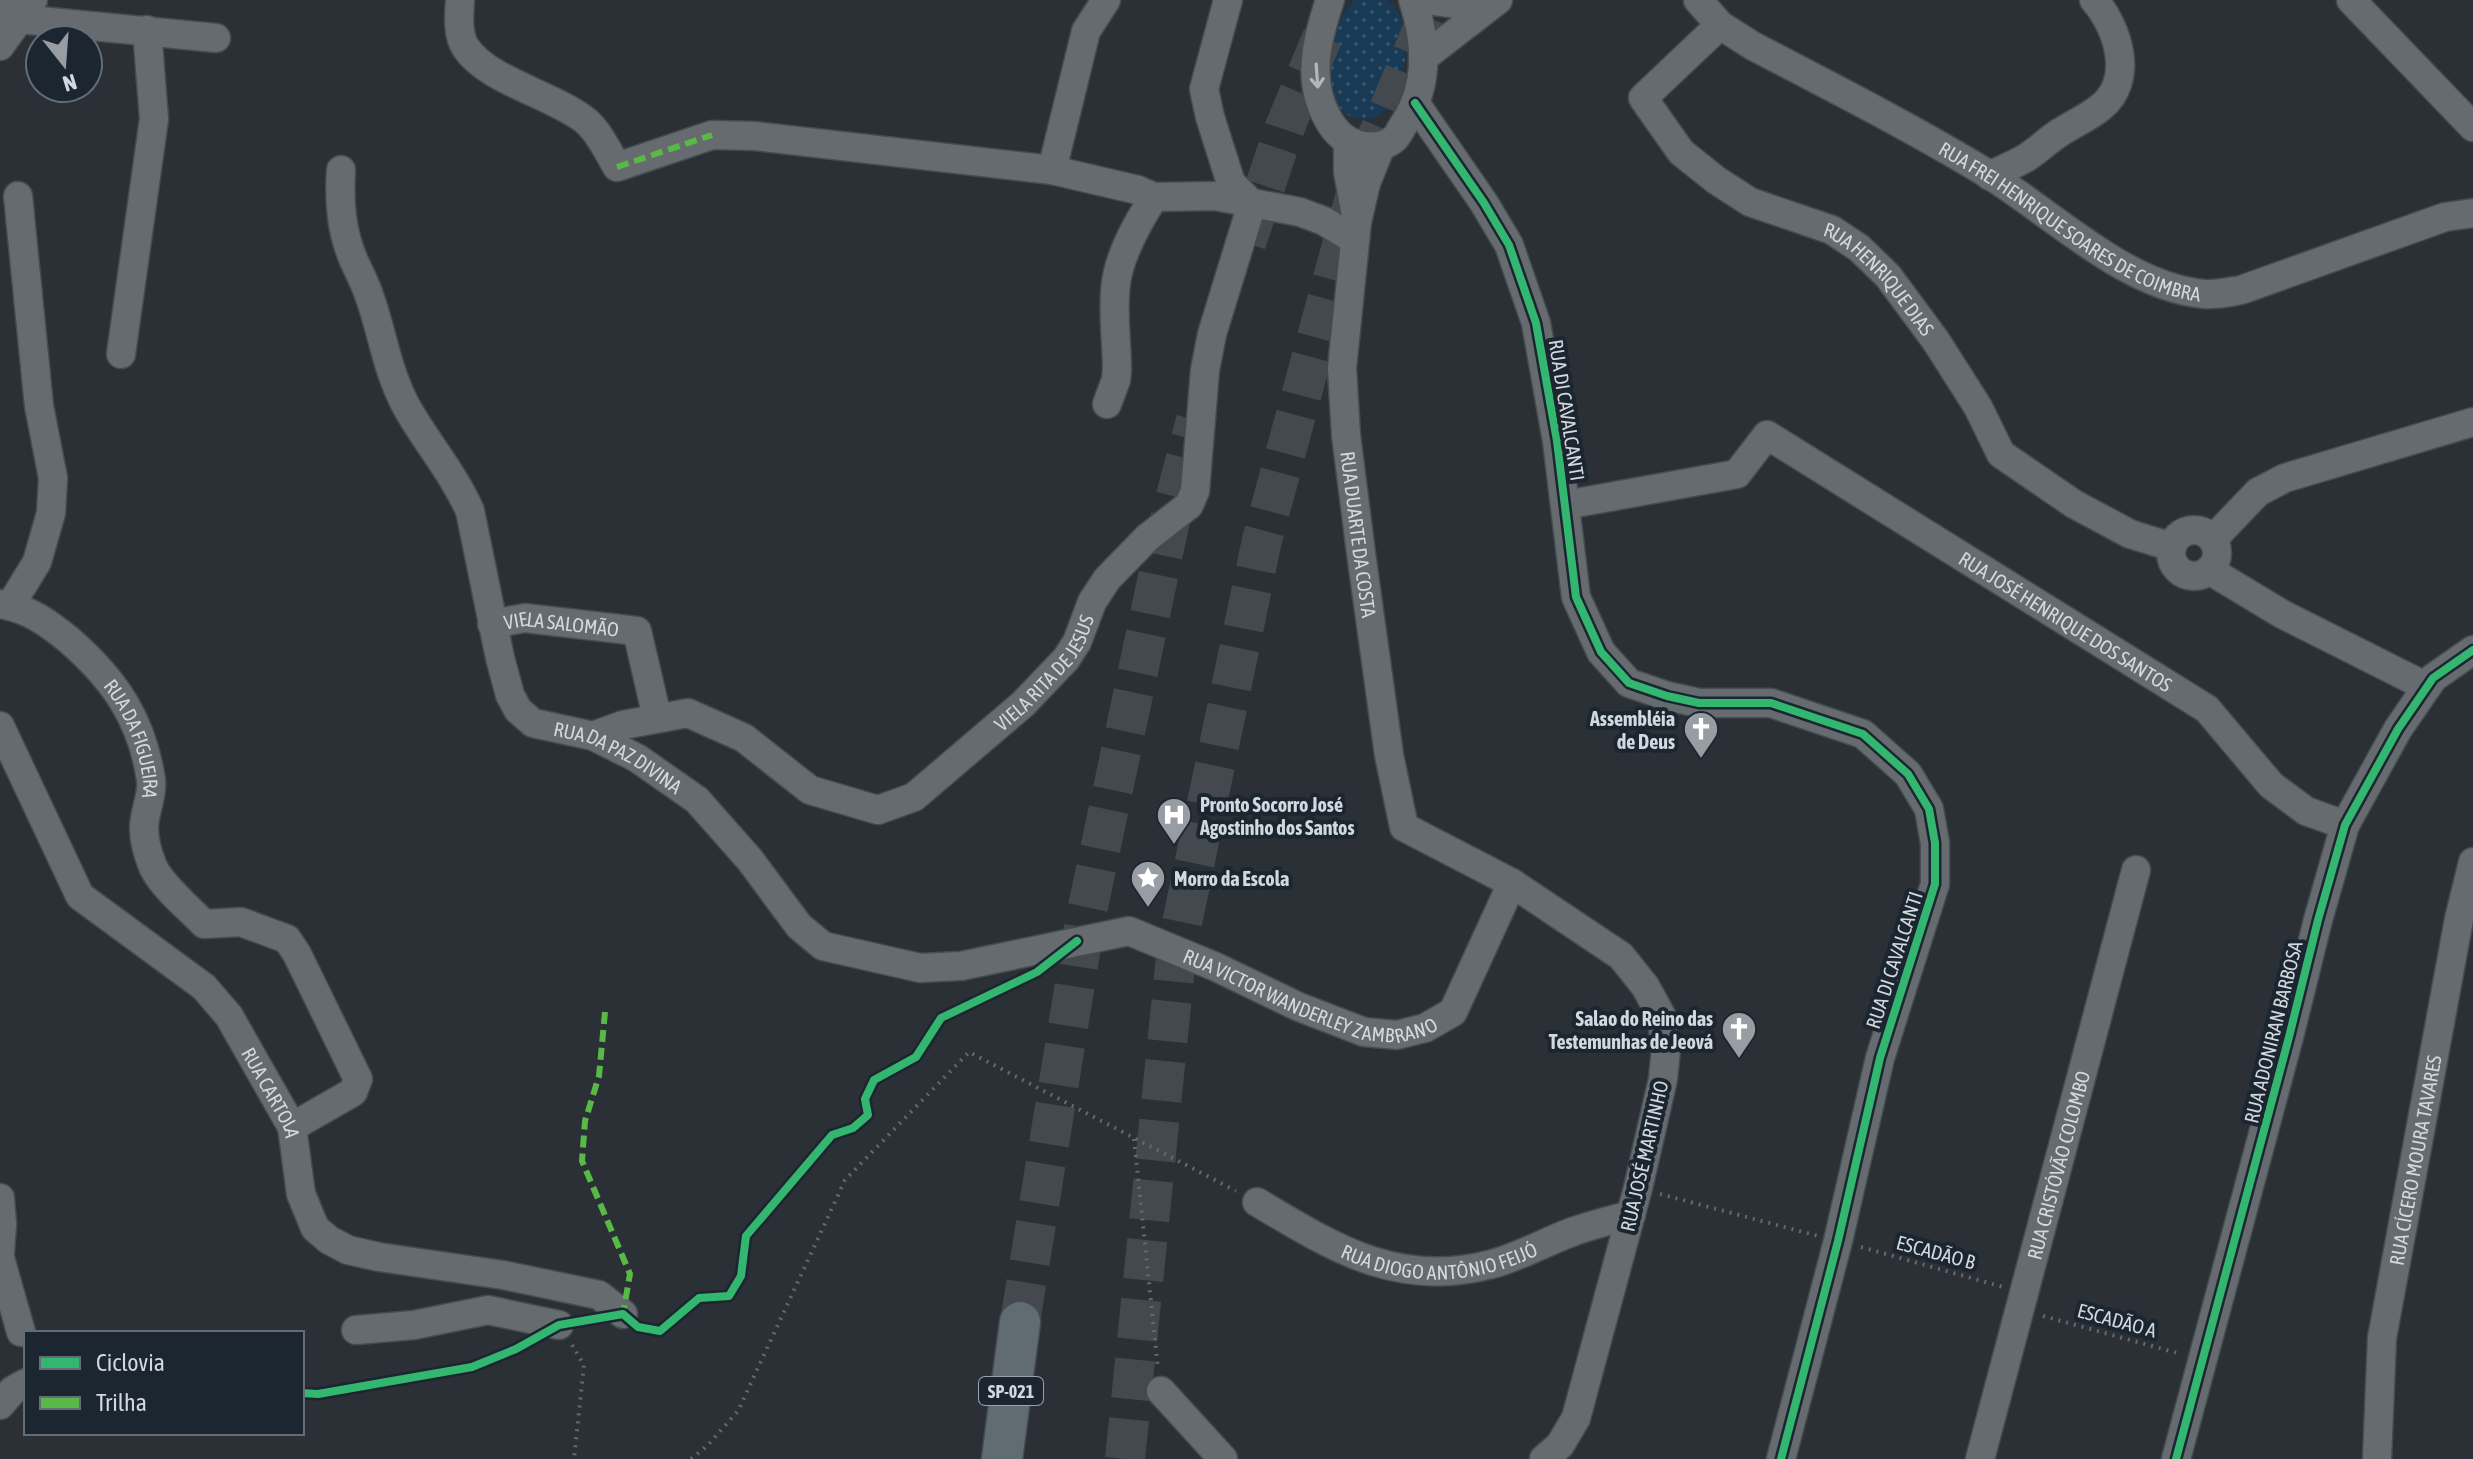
<svg xmlns="http://www.w3.org/2000/svg" width="2473" height="1459" font-family="'Asap Condensed',sans-serif">
<style>
.garden{fill:url(#garden-dots)}
.lines{fill:none;stroke-linecap:round;stroke-linejoin:round}
.highway-tunnel{stroke:#43494e;stroke-width:40;stroke-dasharray:40 20;stroke-linecap:butt}
.minor-casing{stroke:#454b4f;stroke-width:31}
.highway-casing{stroke:#454b4f;stroke-width:43}
.path{stroke:#65696c;stroke-width:4;stroke-dasharray:2 6;stroke-linecap:butt}
.minor{stroke:#666b6f;stroke-width:28}
.highway{stroke:#616b72;stroke-width:40}
.quiet{stroke:#58b947;stroke-width:6;stroke-dasharray:12 6;stroke-linecap:butt}
.cycleway-casing{stroke:#1c2630;stroke-width:13}
.cycleway{stroke:#33b770;stroke-width:8}
.oneway{stroke:#b1b7bd}
.labels{text-anchor:middle;dominant-baseline:central;stroke-width:8;stroke-linejoin:round;paint-order:stroke}
.shield{fill:#1c2630;stroke:#9ba3aa;stroke-width:2}
.shield-label{font-size:18px;font-weight:bold;fill:#d1d8de}
.street-label{font-size:20px;fill:#d1d8de;stroke:#1c2630}
.poi-label{font-size:20px;font-weight:bold;fill:#d1d8de;stroke:#1c2630;text-anchor:end}
</style>
<defs>
<pattern id="garden-dots" width="8" height="8" patternUnits="userSpaceOnUse" patternTransform="scale(2)"><rect width="8" height="8" fill="#193a55"/><path d="M2 2h.1M6 6h.1" fill="none" stroke="#39566d" stroke-width="1.8" stroke-linecap="round"/></pattern>
</defs>
<rect width="100%" height="100%" fill="#2a3035"/>
<path class="garden" d="M1355,0C1364,0 1378,0 1386,0C1419,12 1411,132 1355,118C1318,109 1330,39 1343,14C1346,9 1351,4 1355,0Z"/>
<g class="lines">
<path class="highway-tunnel" d="M1246,243L1285,127L1324,33
M1020,1322L1086,916L1172,511L1196,420
M1125,1459L1177,947L1262,540L1361,175L1431,10"/>
<defs>
<g id="minor">
<path d="M460,0C459,15 457,35 466,48C488,81 554,95 586,121C600,133 608,152 617,167L712,135L755,136L1052,170L1138,190L1154,197L1215,196L1300,212L1324,221L1355,240"/>
<path d="M1228,0L1204,89L1210,117L1231,183L1252,204"/>
<path d="M1330,0C1317,38 1306,81 1328,119C1335,132 1344,141 1359,145C1370,148 1385,147 1394,139C1398,136 1401,128 1404,124C1429,86 1427,42 1413,0"/>
<path d="M1426,0L1463,5L1486,0"/>
<path id="s1" d="M1698,0L1720,25L1753,46C1832,87 1912,128 1988,174C2053,214 2126,287 2204,294C2216,295 2229,292 2241,290L2445,217L2473,213"/>
<path d="M2351,0L2473,127"/>
<path d="M0,7L19,19L216,38"/>
<path id="s2" d="M1720,25L1643,98L1681,152L1716,180L1750,202L1832,230L1859,248L1888,276L1936,341L1978,407L2001,454L2074,504L2130,534L2172,547"/>
<path d="M0,46L33,0"/>
<path d="M1423,58L1498,0"/>
<path d="M1415,103L1484,203L1509,245L1536,323L1557,441L1576,597L1601,652L1629,683L1667,696L1699,703H1771L1863,734L1908,774L1929,809L1935,843V884L1880,1058L1838,1241L1781,1459"/>
<path d="M1348,142V172L1355,210"/>
<path id="s3" d="M1381,146L1366,183L1357,222L1342,368L1346,435L1361,553L1389,755L1404,827L1512,883L1621,956L1645,986L1661,1015L1666,1049L1663,1079L1638,1188L1576,1418L1560,1445L1544,1459"/>
<path id="s4" d="M341,170C339,202 341,231 354,261C359,272 365,283 369,295C383,334 386,368 406,406C426,442 454,474 470,511L500,658L510,695L518,710L533,723L593,736L637,758L697,800L750,860L799,926L823,946L920,968L961,966L1129,931L1216,967L1299,1007L1364,1032L1397,1035L1425,1028L1453,1012L1512,883"/>
<path d="M1052,170L1086,31L1106,0"/>
<path d="M1990,176C2001,170 2013,165 2024,159C2036,152 2047,141 2059,133C2073,124 2089,117 2101,107C2135,80 2118,27 2094,0"/>
<path d="M121,354L154,119L147,30"/>
<path d="M1107,404L1116,380L1117,370C1117,342 1112,311 1116,283C1120,253 1138,222 1154,197"/>
<path id="s5" d="M1565,505L1737,474L1767,435L2207,709L2271,785L2306,811L2345,825"/>
<circle cx="2194" cy="553" r="23"/>
<path d="M2213,539L2258,492L2285,478L2473,422"/>
<path d="M2209,570L2282,614L2427,687"/>
<path id="s6" d="M0,604C29,609 47,622 69,640C114,679 142,719 151,780C153,796 144,812 144,828C144,839 148,854 152,864C158,883 190,909 204,924L241,922L287,939L297,954L358,1079L353,1092L292,1127"/>
<path d="M10,606L37,562L51,513L53,478L39,406L18,196"/>
<path id="s7" d="M492,624L525,618L637,631L657,717"/>
<path id="s8" d="M0,726L80,896L204,987L229,1016L292,1127L301,1194L315,1228L329,1240L348,1250L379,1257L503,1275L599,1295L623,1314"/>
<path id="s9" d="M593,736L623,725L688,713L744,738L810,790L878,810L914,797L1023,704L1066,659L1077,642L1092,602L1107,579L1147,538L1189,505L1195,491L1205,370L1212,334L1252,204"/>
<path d="M0,1198L2,1224L0,1252"/>
<path id="s10" d="M1257,1202C1334,1248 1398,1289 1492,1264C1519,1257 1545,1242 1572,1232C1591,1225 1611,1220 1631,1215"/>
<path d="M0,1258L21,1332"/>
<path d="M356,1330L414,1325L488,1310L559,1325"/>
<path d="M1161,1391L1223,1459"/>
<path d="M0,1405L13,1390L26,1383"/>
<path id="s11" d="M1980,1459L2136,870"/>
<path d="M2176,1459L2289,1037L2318,920L2345,825L2398,729L2433,678L2473,650"/>
<path id="s12" d="M2377,1459L2382,1338L2459,919L2473,862"/>
</g>
<path id="highway" d="M1002,1459L1020,1322"/>
</defs>
<use href="#minor" class="minor-casing"/>
<use href="#highway" class="highway-casing"/>
<path class="path" d="M1134,1139L1158,1369
M1660,1194L1818,1236
M1861,1247L2003,1287
M2043,1316L2181,1354
M572,1345L584,1365L574,1459
M691,1459L707,1446L738,1411L845,1180L969,1052L1236,1191"/>
<use href="#minor" class="minor"/>
<use href="#highway" class="highway"/>
<path class="quiet" d="M617,167L712,135
M605,1012L599,1076L585,1121L582,1161L630,1274L623,1314"/>
<defs>
<path id="cycleway" d="M1415,103L1484,203L1509,245L1536,323L1557,441L1576,597L1601,652L1629,683L1667,696L1699,703H1771L1863,734L1908,774L1929,809L1935,843V884L1880,1058L1838,1241L1781,1459
M302,1393L318,1394L472,1367L516,1349L559,1325L623,1314L638,1327L660,1331L699,1298L729,1296L741,1276L746,1236L832,1135L853,1128L868,1115L865,1099L874,1080L916,1057L941,1018L1037,972L1077,941
M2176,1459L2289,1037L2318,920L2345,825L2398,729L2433,678L2473,650"/>
</defs>
<use href="#cycleway" class="cycleway-casing"/>
<use href="#cycleway" class="cycleway"/>
</g>
<defs><path id="oneway-shaft" d="M-6 0H5M1.5-3L5.5 0L1.5 3" fill="none" stroke-width="1.6" stroke-linecap="round" stroke-linejoin="round" transform="scale(2)"/></defs>
<use class="oneway" href="#oneway-shaft" transform="translate(1317 76) rotate(86)"/>
<defs>
<symbol id="church-pin" viewBox="-11 -11 22 30"><path d="M0 17L-7.5 6A9.5 9.5 0 1 1 7.5 6Z" fill="#979da3" stroke="#1c2630"/><path d="M-1.2-6h2.4v3.5h3.3v2.4h-3.3V6h-2.4V-.1h-3.3v-2.4h3.3Z" fill="#fff"/></symbol>
<symbol id="hospital-pin" viewBox="-11 -11 22 30"><path d="M0 17L-7.5 6A9.5 9.5 0 1 1 7.5 6Z" fill="#979da3" stroke="#1c2630"/><path d="M-5-5h3v3.5h4V-5h3V5h-3V1.5h-4V5h-3Z" fill="#fff"/></symbol>
<symbol id="sight-pin" viewBox="-11 -11 22 30"><path d="M0 17L-7.5 6A9.5 9.5 0 1 1 7.5 6Z" fill="#979da3" stroke="#1c2630"/><path d="M0-6L1.8-2.2L6-1.7L2.9 1.2L3.7 5.4L0 3.3L-3.7 5.4L-2.9 1.2L-6-1.7L-1.8-2.2Z" fill="#fff"/></symbol>
</defs>
<g fill-rule="evenodd">
<use href="#church-pin" x="1681" y="709" width="40" height="54"/>
<use href="#hospital-pin" x="1154" y="795" width="40" height="54"/>
<use href="#sight-pin" x="1128" y="858" width="40" height="54"/>
<use href="#church-pin" x="1719" y="1009" width="40" height="54"/>
</g>
<g class="labels">
<rect class="shield" x="979" y="1377" width="64" height="28" rx="6"/>
<g class="shield-label">
<text x="1011" y="1391">SP-021</text>
</g>
<g class="street-label">
<text stroke="none"><textPath href="#s1" startOffset="436">RUA FREI HENRIQUE SOARES DE COIMBRA</textPath></text>
<text stroke="none"><textPath href="#s2" startOffset="412">RUA HENRIQUE DIAS</textPath></text>
<text transform="translate(1567 410) rotate(81)">RUA DI CAVALCANTI</text>
<text stroke="none"><textPath href="#s3" startOffset="394">RUA DUARTE DA COSTA</textPath></text>
<text stroke="none"><textPath href="#s5" startOffset="576">RUA JOSÉ HENRIQUE DOS SANTOS</textPath></text>
<text stroke="none"><textPath href="#s7" startOffset="70">VIELA SALOMÃO</textPath></text>
<text stroke="none"><textPath href="#s9" startOffset="534">VIELA RITA DE JESUS</textPath></text>
<text stroke="none"><textPath href="#s6" startOffset="200">RUA DA FIGUEIRA</textPath></text>
<text stroke="none"><textPath href="#s4" startOffset="688">RUA DA PAZ DIVINA</textPath></text>
<text transform="translate(1894 960) rotate(-72)">RUA DI CAVALCANTI</text>
<text stroke="none"><textPath href="#s4" startOffset="1480">RUA VICTOR WANDERLEY ZAMBRANO</textPath></text>
<text transform="translate(2273 1032) rotate(-76)">RUA ADONIRAN BARBOSA</text>
<text stroke="none"><textPath href="#s8" startOffset="468">RUA CARTOLA</textPath></text>
<text transform="translate(1644 1156) rotate(-77)">RUA JOSÉ MARTINHO</text>
<text stroke="none"><textPath href="#s12" startOffset="302">RUA CÍCERO MOURA TAVARES</textPath></text>
<text stroke="none"><textPath href="#s11" startOffset="304">RUA CRISTÓVÃO COLOMBO</textPath></text>
<text stroke="none"><textPath href="#s10" startOffset="198">RUA DIOGO ANTÔNIO FEIJÓ</textPath></text>
<text transform="translate(1936 1252) rotate(15)">ESCADÃO B</text>
<text transform="translate(2117 1320) rotate(15)">ESCADÃO A</text>
</g>
<g class="poi-label">
<text x="1675" y="718">Assembléia<tspan x="1675" dy="23">de Deus</tspan></text>
<text x="1200" y="804" text-anchor="start">Pronto Socorro José<tspan x="1200" dy="23">Agostinho dos Santos</tspan></text>
<text x="1174" y="878" text-anchor="start">Morro da Escola</text>
<text x="1713" y="1018">Salao do Reino das<tspan x="1713" dy="23">Testemunhas de Jeová</tspan></text>
</g>
</g>
<rect x="24" y="1331" width="280" height="104" fill="#1c2630" stroke="#646d76" stroke-width="2"/>
<rect x="40" y="1357" width="40" height="12" fill="#33b770" stroke="#646d76" stroke-width="2"/>
<text x="96" y="1371" font-size="24" fill="#d1d8de">Ciclovia</text>
<rect x="40" y="1397" width="40" height="12" fill="#58b947" stroke="#646d76" stroke-width="2"/>
<text x="96" y="1411" font-size="24" fill="#d1d8de">Trilha</text>
<g transform="translate(64 64) rotate(163)"><circle r="38" fill="#1c2630" stroke="#646d76" stroke-width="2"/>
<path d="M0-6L14 30L0 20L-14 30Z" fill="#979da3"/>
<text y="-12" font-size="22" font-weight="bold" text-anchor="middle" fill="#d1d8de">N</text>
</g>
</svg>
